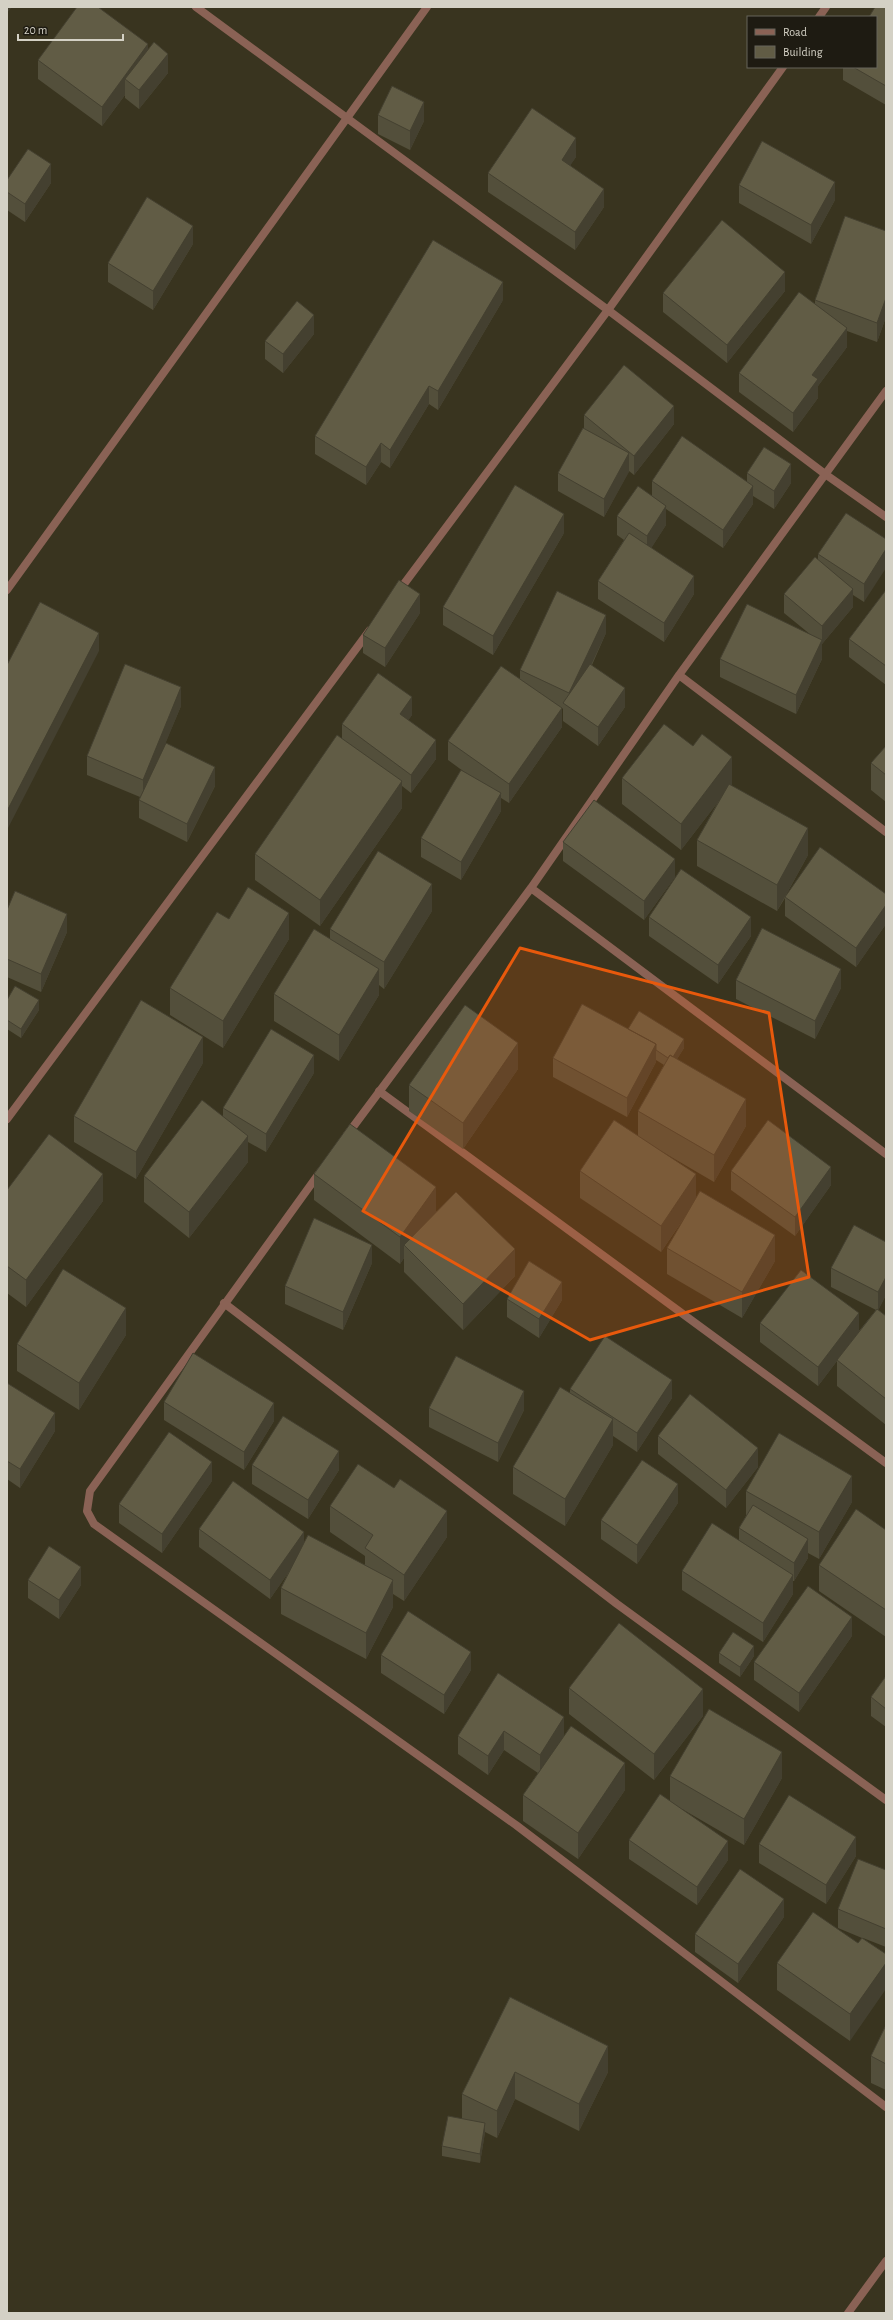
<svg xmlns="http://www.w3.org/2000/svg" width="893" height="2320" font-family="'Alegreya Sans',sans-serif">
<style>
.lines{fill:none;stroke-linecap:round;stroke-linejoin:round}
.street{stroke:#8a6255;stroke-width:8}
.wall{fill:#534f3b}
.shaded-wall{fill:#444030}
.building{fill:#615c45;stroke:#444030}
.marked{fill:#e8590c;fill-opacity:0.2;stroke:#e8590c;stroke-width:3;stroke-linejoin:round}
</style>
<rect width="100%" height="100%" fill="#39341f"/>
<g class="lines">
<path class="street" d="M196,7L608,310L825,474L886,517
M819,17L826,7
M7,590L427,7
M398,592L608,310L783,67
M679,675L886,832
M531,888L886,1154
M379,1091L886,1463
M7,1119L370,630
M347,1135L531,888L679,675L886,391
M320,1172L90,1491L87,1511L94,1524L516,1825L886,2107
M224,1303L617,1604L886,1800
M848,2313L886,2261"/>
</g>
<path class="wall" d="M886,7V105L843,80V67H876Z
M148,50L168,73L139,109L125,98V95L102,126L38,79V60Z
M378,115L424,121L410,150L378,134Z
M576,157L570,165L604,207L575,250L488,192V173Z
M7,180L51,183L25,222L7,210Z
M739,185L835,200L811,244L739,203Z
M886,231V317L877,342L847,331V347L818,386V398L793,432L739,392V373L815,304V300Z
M193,244L153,310L108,282V263Z
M785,291L727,363L663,312V293Z
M503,300L438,410L429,404L390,468L381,462L366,485L315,454V436Z
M314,334L283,373L265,359V341Z
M584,415L674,424L634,475L629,471L604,517L558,491V473L584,428Z
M747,473L791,483L774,509L753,496V504L723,548L666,509V525L651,548L694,594L664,642L598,599V581L624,540L617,535V516L652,496V481H747Z
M564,533L493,655L443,625V607Z
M886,539L864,602L853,595V607L822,644V659L796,714L720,677V659L811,635L784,613V594L818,560V554Z
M886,590V685L849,657V639Z
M420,613L385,667L363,653V635Z
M606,633L592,665L625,707L598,746L563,721V709L562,708V727L509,803L501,798V811L461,880L421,857V838L463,771L448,760V741L520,679V670Z
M181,706L161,753L215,786L187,842L139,818V800L140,797L87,775V756Z
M412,715L408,720L436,759L411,793L402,786V808L320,926L255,880V854L342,739V724Z
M886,746V802L871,790V763Z
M622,778L732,784L731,785L808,855L786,895L886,894V924L856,967L785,916V898L777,911L697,866V840L718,802L681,850L622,804Z
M563,842L675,877L644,920L563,861Z
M7,910L67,932L41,992L7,977Z
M432,911L384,989L379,985V995L339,1061L274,1021V994L330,939V929Z
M649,917L751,936L718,984L649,936Z
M229,919L289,939L223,1048L170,1015V988Z
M736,980L841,988L815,1039L736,999Z
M7,1000L39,1010L21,1038L7,1029Z
M628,1029L684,1048L677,1059L746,1126L714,1182L661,1151L696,1198L775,1261L742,1318L667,1274V1248L687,1214L661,1252L580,1198V1171L638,1136V1111L664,1065L656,1060V1062L627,1117L553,1077V1058Z
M203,1063L136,1179L74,1142V1116Z
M518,1069L463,1149L409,1111V1085Z
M314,1073L266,1152L248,1142V1162L189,1238L144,1202V1176L223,1116V1108Z
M731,1171L831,1185L795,1236L731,1190Z
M314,1174L436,1211L515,1276L463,1330L404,1272V1258L400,1264L314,1200Z
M7,1190L103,1201L26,1307L7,1293Z
M886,1242V1295L878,1310L886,1316V1425L837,1386V1361L818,1386L760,1342V1323L859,1331L876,1310L831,1287V1268Z
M372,1263L343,1330L285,1304V1286Z
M507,1299L562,1300L539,1338L507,1317Z
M126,1335L79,1410L17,1371V1344Z
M7,1383L55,1431L20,1488L7,1479Z
M570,1389L672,1398L637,1452L613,1436V1445L565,1526L513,1494V1467L570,1393Z
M164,1402L274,1421L244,1470L164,1420Z
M429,1408L524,1410L498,1462L429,1427Z
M658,1436L758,1467L726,1508L658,1454Z
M252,1465L339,1470L308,1519L252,1484Z
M212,1481L162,1553L119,1523V1504Z
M746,1491L852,1502L819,1559L808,1553V1558L794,1581H793V1594L763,1642L682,1590V1571L739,1540V1528L746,1516Z
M678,1503L637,1564L601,1539V1520Z
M330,1506L447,1537L404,1601L393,1594V1607L366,1659L281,1614V1588L288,1573L270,1599L199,1547V1529L304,1542L365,1565V1556L330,1532Z
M886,1530V1637L819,1591V1565Z
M28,1580L81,1585L59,1619L28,1598Z
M852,1636L799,1712L754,1680V1662Z
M719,1653L754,1656L740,1677L719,1663Z
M381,1655L471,1670L444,1714L381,1673Z
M498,1673L564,1736L625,1790L578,1859L523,1821V1795L538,1773L504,1750L488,1775L458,1754V1736Z
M886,1676V1727L871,1716V1697Z
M569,1688L703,1716L654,1780L569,1714Z
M670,1776L782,1778L744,1845L682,1809L728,1860L697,1905L629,1859V1840L670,1801Z
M759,1844L856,1856L826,1904L759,1863Z
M886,1870V1947L863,1938L850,2041L777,1990V1963L858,1943L862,1938L838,1928V1909Z
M784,1917L738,1983L695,1952V1934Z
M510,1997L608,2072L579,2131L515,2099L497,2138L485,2132L480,2163L442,2156V2146L462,2118V2094Z
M886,2025V2090L871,2083V2056Z"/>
<path class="shaded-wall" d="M7,7H12L7,13Z
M148,44V63L125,79V95L102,126V107Z
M168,54V73L139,109V90Z
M424,102V121L410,150V131Z
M576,138V157L562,178V160Z
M51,164V183L25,222V204Z
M835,182V200L811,244V225Z
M604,189V207L575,250V232Z
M193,226V244L153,310V291Z
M785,272V291L727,363V345Z
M503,282V300L438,410V391Z
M886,298V317L877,342V323Z
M314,315V334L283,373V354Z
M847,328V347L818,386V398L793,432V413L812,375Z
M429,386V404L390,468V450Z
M674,406V424L634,475V456Z
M381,443V462L366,485V467Z
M629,453V472L604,517V499Z
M791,464V483L774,509V491Z
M753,486V504L723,548V530Z
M666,506V525L647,555V536Z
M564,514V533L493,655V636Z
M886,549V568L864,602V584Z
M694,576V594L664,642V623Z
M853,589V607L822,644V626Z
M420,594V613L385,667V648Z
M606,615V633L571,708L569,693Z
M99,633V651L7,830V811Z
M822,640V659L796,714V695Z
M181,687V706L143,798V780Z
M625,688V707L598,746V727Z
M412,697V715L400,733V714Z
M562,708V727L509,803V784Z
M436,740V759L411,793V775Z
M732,757V784L681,850V824Z
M215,767V786L187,842V824Z
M402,781V808L320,926V900Z
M501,793V811L461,880V862Z
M808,828V855L777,911V885Z
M675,859V877L644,920V901Z
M432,884V911L384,989V962Z
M886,905V924L856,967V948Z
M289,913V939L223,1048V1021Z
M67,914V932L41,992V974Z
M751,917V936L718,984V965Z
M379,969V995L339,1061V1035Z
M841,969V988L815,1039V1021Z
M39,1000V1010L21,1038V1029Z
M203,1037V1063L136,1179V1152Z
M684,1039V1048L671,1069V1060Z
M518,1043V1069L463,1149V1123Z
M656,1044V1062L627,1117V1098Z
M314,1055V1073L266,1152V1134Z
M746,1099V1126L714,1182V1155Z
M248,1136V1162L189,1238V1212Z
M831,1167V1185L795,1236V1217Z
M103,1174V1201L26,1307V1280Z
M696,1174V1200L661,1252V1226Z
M436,1187V1213L404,1245V1258L400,1264V1237Z
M775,1235V1261L742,1318V1292Z
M372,1245V1263L343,1330V1312Z
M515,1249V1276L463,1330V1304Z
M886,1277V1295L878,1311V1292Z
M562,1282V1300L539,1338V1319Z
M126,1308V1335L79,1410V1383Z
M859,1313V1332L837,1360V1361L818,1386V1367Z
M672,1380V1398L637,1452V1433Z
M524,1391V1410L498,1462V1443Z
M274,1403V1421L244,1470V1452Z
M55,1413V1431L20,1488V1469Z
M613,1419V1445L565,1526V1499Z
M758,1448V1467L726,1508V1490Z
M339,1451V1470L308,1519V1500Z
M212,1462V1481L162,1553V1534Z
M852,1476V1502L819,1559V1532Z
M678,1484V1503L637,1564V1545Z
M447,1511V1537L404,1601V1575Z
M304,1532V1550L270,1599V1580Z
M808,1539V1558L794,1581V1563Z
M81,1567V1585L59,1619V1600Z
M793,1575V1594L763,1642V1623Z
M393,1580V1607L366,1659V1633Z
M852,1617V1636L799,1712V1693Z
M754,1646V1656L740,1677V1667Z
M471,1652V1670L444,1714V1695Z
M703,1689V1716L654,1780V1754Z
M564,1717V1736L540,1774V1755Z
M504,1731V1750L488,1775V1756Z
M782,1752V1778L744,1845V1819Z
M625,1763V1790L578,1859V1833Z
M856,1837V1856L826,1904V1885Z
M728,1841V1860L697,1905V1887Z
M784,1899V1917L738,1983V1964Z
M886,1963V1989L850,2041V2014Z
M608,2046V2072L579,2131V2104Z
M515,2072V2099L497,2138V2111Z
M485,2123V2133L480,2163V2154Z"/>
<path class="building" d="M77,7H98L148,44L102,107L38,60Z
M875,7H886V86L853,67H876V17H869Z
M154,42L168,54L139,90L125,79Z
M392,86L424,102L410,131L378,115Z
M532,108L576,138L562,160L604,189L575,232L488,173Z
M762,141L835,182L811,225L739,185Z
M28,149L51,164L25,204L7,192V180Z
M147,197L193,226L153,291L108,263Z
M845,216L886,231V298L877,323L815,300Z
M722,220L785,272L727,345L663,293Z
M433,240L503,282L438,391L429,386L390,450L381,443L366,467L315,436Z
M799,292L847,328L812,375L818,379L793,413L739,373Z
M297,301L314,315L283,354L265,341Z
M624,365L674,406L634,456L584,415Z
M583,428L629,453L604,499L558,473Z
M682,436L753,486L723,530L652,481Z
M764,447L791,464L774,491L747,473Z
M515,485L564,514L493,636L443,607Z
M638,486L666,506L647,536L617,516Z
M846,513L886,539V549L864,584L818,554Z
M629,533L694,576L664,623L598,581Z
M815,557L853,589L822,626L784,594Z
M399,580L420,594L385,648L363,635Z
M886,590V666L849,639Z
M557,591L606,615L569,693L520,670Z
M40,602L99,633L7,811V665Z
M747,604L822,640L796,695L720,659Z
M125,664L181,687L143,780L87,756Z
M590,664L625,688L598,727L563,703Z
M501,666L562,708L509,784L448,741Z
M378,673L412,697L400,714L436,740L411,775L342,724Z
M664,724L693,746L702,734L732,757L681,824L622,778Z
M337,735L402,781L320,900L255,854Z
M166,743L215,767L187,824L139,800Z
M886,746V775L871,763Z
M461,770L501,793L461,862L421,838Z
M729,784L808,828L777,885L697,840Z
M594,800L675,859L644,901L563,842Z
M820,847L886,894V905L856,948L785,897Z
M378,851L432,884L384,962L330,929Z
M681,869L751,917L718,965L649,917Z
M248,887L289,913L223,1021L170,988L217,912L229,919Z
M15,891L67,914L41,974L7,959V910Z
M762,928L841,969L815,1021L736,980Z
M314,929L379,969L339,1035L274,994Z
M15,986L39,1000L21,1029L7,1020V1000Z
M141,1000L203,1037L136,1152L74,1116Z
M582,1004L656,1044L627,1098L553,1058Z
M465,1005L518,1043L463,1123L409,1085Z
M639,1011L684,1039L673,1057L670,1055L668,1058L656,1050V1044L628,1029Z
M271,1029L314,1055L266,1134L223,1108Z
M670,1055L746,1099L714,1155L638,1111Z
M202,1100L248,1136L189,1212L144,1176Z
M614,1120L696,1174L661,1226L580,1171Z
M768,1120L831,1167L795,1217L731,1171Z
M350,1124L436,1187L400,1237L314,1174Z
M49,1134L103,1174L26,1280L7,1266V1190Z
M700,1191L775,1235L742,1292L667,1248Z
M456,1192L515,1249L463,1304L404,1245Z
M314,1218L372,1245L343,1312L285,1286Z
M854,1225L886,1242V1277L878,1292L831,1268Z
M529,1261L562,1282L539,1319L507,1299Z
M63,1269L126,1308L79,1383L17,1344Z
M801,1270L859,1313L818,1367L760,1323Z
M877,1309L886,1316V1399L837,1360Z
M605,1336L672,1380L637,1433L570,1389Z
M193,1353L274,1403L244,1452L164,1402Z
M456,1356L524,1391L498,1443L429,1408Z
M7,1383L55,1413L20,1469L7,1461Z
M560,1387L613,1419L565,1499L513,1467Z
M690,1394L758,1448L726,1490L658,1436Z
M283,1416L339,1451L308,1500L252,1465Z
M169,1432L212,1462L162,1534L119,1504Z
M779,1433L852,1476L819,1532L746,1491Z
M642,1460L678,1484L637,1545L601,1520Z
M358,1464L394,1488L400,1479L447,1511L404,1575L365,1548L373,1535L330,1506Z
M233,1481L304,1532L270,1580L199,1529Z
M753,1505L808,1539L794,1563L739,1528Z
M856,1509L886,1530V1610L819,1565Z
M712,1523L793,1575L763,1623L682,1571Z
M308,1535L393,1580L366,1633L281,1588Z
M49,1546L81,1567L59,1600L28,1580Z
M808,1586L852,1617L799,1693L754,1662Z
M408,1611L471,1652L444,1695L381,1655Z
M619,1623L703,1689L654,1754L569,1688Z
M733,1632L754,1646L740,1667L719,1653Z
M498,1673L564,1717L540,1755L504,1731L488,1756L458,1736Z
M886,1676V1709L871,1697Z
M709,1709L782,1752L744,1819L670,1776Z
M571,1726L625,1763L578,1833L523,1795Z
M660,1794L728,1841L697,1887L629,1840Z
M789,1795L856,1837L826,1885L759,1844Z
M858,1859L886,1870V1929L838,1909Z
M740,1869L784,1899L738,1964L695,1934Z
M813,1912L858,1943L862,1938L886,1954V1963L850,2014L777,1963Z
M510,1997L608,2046L579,2104L515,2072L497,2111L462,2094Z
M886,2025V2064L871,2056Z
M448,2116L485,2123L480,2154L442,2146Z"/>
<path class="marked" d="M520,948L769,1013L809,1277L590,1340L363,1211Z"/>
<rect width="893" height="2320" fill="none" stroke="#d4d1c5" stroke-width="16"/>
<rect x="747" y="16" width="130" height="52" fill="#1e1b12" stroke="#67645a"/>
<rect x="755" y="29" width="20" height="6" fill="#8a6255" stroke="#67645a"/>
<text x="783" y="36" font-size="12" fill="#d4d1c5">Road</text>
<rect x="755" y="46" width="20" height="12" fill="#615c45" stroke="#67645a"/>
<text x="783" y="56" font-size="12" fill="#d4d1c5">Building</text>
<path d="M18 34v6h105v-6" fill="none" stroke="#d4d1c5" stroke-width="2"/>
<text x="24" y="34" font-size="12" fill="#d4d1c5" stroke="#1e1b12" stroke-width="3" paint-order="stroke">20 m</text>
</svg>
